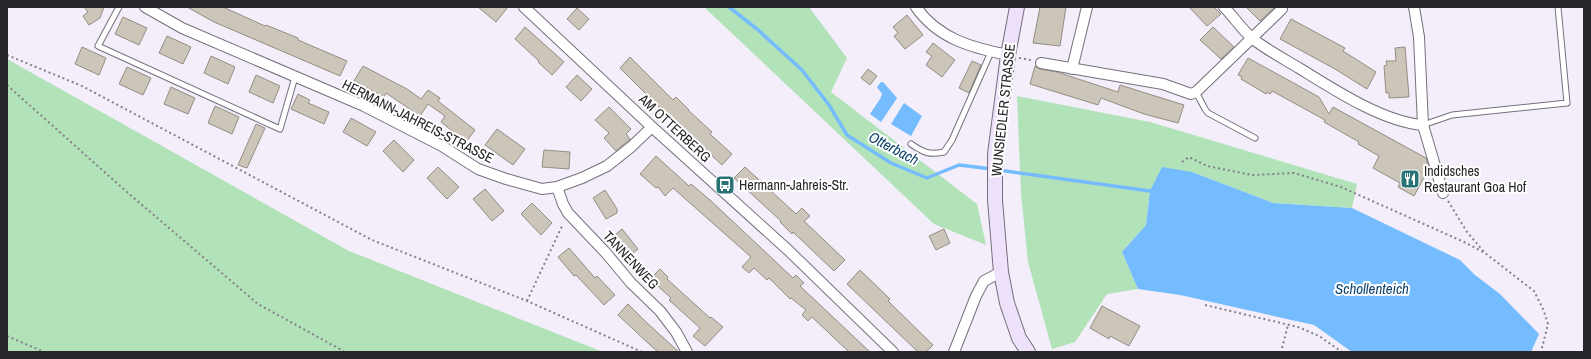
<svg xmlns="http://www.w3.org/2000/svg" width="1591" height="359" font-family="'Archivo Narrow',sans-serif">
<style>
.green{fill:#b1e2b8}
.water{fill:#75bcfe}
.lines{fill:none;stroke-linecap:round;stroke-linejoin:round}
.stream{stroke:#75bcfe;stroke-width:3.5}
.building{fill:#ccc5ba;stroke:#938d82}
.lane-casing{stroke:#75707b;stroke-width:7}
.street-casing{stroke:#75707b;stroke-width:12}
.secondary-casing{stroke:#75707b;stroke-width:16}
.path{stroke:#838088;stroke-width:2;stroke-dasharray:2 3;stroke-linecap:butt}
.lane{stroke:#fff;stroke-width:5}
.street{stroke:#fff;stroke-width:10}
.secondary{stroke:#ede1fb;stroke-width:14}
.labels{text-anchor:middle;dominant-baseline:central;stroke-width:4;stroke-linejoin:round;paint-order:stroke}
.street-label{font-size:14px;fill:#27252a;stroke:#fff}
.poi-label{font-size:14px;fill:#27252a;stroke:#fff;text-anchor:start}
.water-label{font-size:15px;font-style:italic;fill:#0f436d;stroke:#fff}
</style>
<rect width="100%" height="100%" fill="#f3eefa"/>
<path class="green" d="M704,7H809L847,58L831,92L977,204L986,245L934,224Z
M7,59L349,251L603,352H7Z
M1017,96L1150,122L1357,184L1352,208L1273,203L1192,172L1150,191L1146,225L1122,252L1138,289L1107,294L1075,342L1052,349L1028,262L1021,194Z"/>
<path class="water" d="M881,82H883L897,98L881,122L870,114L880,99L882,94L877,87Z
M904,103L922,116L911,136L891,124Z
M1162,167L1192,172L1273,203L1352,208L1460,260L1475,275L1500,294L1539,334L1531,352H1352L1314,325L1180,295L1138,289L1122,252L1146,225L1150,191Z"/>
<g class="lines">
<path class="stream" d="M729,7L757,29L802,70L829,105L847,135L891,163L927,178L959,165L992,169
M998,170L1150,191"/>
</g>
<path class="building" d="M84,7H104L100,18L89,25L83,16L88,12Z
M187,7H223L265,26L266,25L298,38V40L347,61L340,76L214,22Z
M478,7H508L496,22Z
M1040,7H1066L1060,46L1033,43Z
M1189,7H1214L1221,14L1207,26Z
M1246,7H1275L1260,21Z
M577,8L589,19L579,30L567,19Z
M907,15L923,35L905,49L894,36L898,33L893,27Z
M123,17L147,28L139,45L115,34Z
M1291,19L1345,48L1343,51L1376,72L1367,89L1335,69L1280,39Z
M525,27L564,62L552,75L538,62L539,61L515,39Z
M1213,27L1234,47L1221,59L1200,40Z
M167,36L191,47L183,64L159,53Z
M933,43L955,60L942,77L926,65L932,56L926,52Z
M82,47L106,58L99,75L75,64Z
M1405,47L1409,97L1389,98V93H1386L1384,66L1387,65L1386,61H1396L1395,48Z
M211,56L235,67L228,84L204,73Z
M630,57L673,100L676,97L689,110H688L712,132L710,134L732,154L722,165L677,123L676,124L620,68Z
M1248,58L1319,97L1329,114L1333,107L1426,158L1429,168L1414,196L1398,187L1400,183L1373,168L1379,156L1358,144L1359,142L1324,122L1325,120L1272,91L1270,94L1267,92L1266,94L1241,79L1242,77L1238,75Z
M972,61L981,65L969,93L959,88Z
M363,66L407,89L421,99L428,90L440,98L438,101L475,130L466,142L441,122L445,116L428,104L420,116L386,93L384,97L354,81Z
M1035,66L1040,69L1057,72L1118,92L1120,85L1184,105L1178,123L1144,114L1101,98L1098,105L1030,84Z
M127,67L151,78L143,95L119,84Z
M868,69L877,76L870,85L861,78Z
M256,75L280,86L273,103L249,92Z
M577,75L592,89L581,101L566,87Z
M171,87L195,98L188,114L164,104Z
M298,94L310,100L308,103L329,112L324,124L291,109Z
M215,106L239,117L232,134L208,123Z
M609,107L631,129L626,134L630,139L616,151L604,138L609,133L595,120Z
M351,118L376,132L367,146L343,132Z
M256,124L265,128L247,168L238,165Z
M497,129L525,149L513,165L485,145Z
M394,140L414,160L403,172L383,151Z
M544,150L570,152L569,169L542,167Z
M656,156L689,186L691,184L710,200L793,278L796,275L804,283L800,286L870,352H849L812,317L808,321L802,315L806,310L791,298L790,299L769,278L767,280L754,268L749,273L742,267L751,257L673,188L665,196L658,187L656,188L640,174Z
M438,167L459,187L447,199L427,178Z
M745,167L796,214L802,208L810,216L804,221L845,260L834,271L793,232L792,234L780,222L781,221L734,178Z
M485,189L504,211L492,221L473,199Z
M605,190L617,209V213L606,219L593,198Z
M532,203L552,223L541,235L521,214Z
M622,229L638,249L627,258L611,238Z
M944,229L950,243L936,250L929,236Z
M569,248L595,278L597,276L615,295L604,305L576,275L574,276L558,257Z
M660,269L668,277L667,279L710,318L711,317L723,327L705,346L693,336L700,328L669,300L671,298L650,279Z
M860,270L890,299L888,301L933,345L926,352H918L847,284Z
M628,304L646,322L679,352H658L649,344L618,315Z
M1102,306L1140,326L1129,346L1110,336L1109,339L1090,328Z"/>
<g class="lines">
<defs>
<path id="lane" d="M119,7L98,46L280,129L295,77
M1196,92L1205,109L1208,113L1255,138
M1423,125L1452,115L1567,103L1558,7
M911,144C924,153 929,155 944,152L952,140L991,52"/>
<path id="street" d="M145,7L182,28L364,106L442,146L478,169L506,179L542,189L557,187L582,178L607,166L631,147L652,127
M524,7L652,127L788,250L893,352
M916,7C938,39 973,48 1008,55
M1224,7C1234,17 1242,30 1253,39C1267,50 1284,59 1299,68C1333,89 1383,122 1423,125L1443,193
M1414,7L1419,37L1423,125
M1041,63L1163,84L1191,94L1196,92L1282,9
M1072,69L1087,7
M557,187L563,204L568,213L606,253L631,283L660,311L676,332L687,352
M954,352L976,296L984,281L1001,272"/>
<path id="secondary" d="M1017,7L1008,55L995,154V200L1001,272L1007,303L1019,338L1028,352"/>
</defs>
<use href="#lane" class="lane-casing"/>
<use href="#street" class="street-casing"/>
<use href="#secondary" class="secondary-casing"/>
<path class="path" d="M7,55L82,86L372,240L527,301L642,352
M1019,58L1031,60
M7,85L128,193L258,304L345,352
M1182,162L1189,157L1207,166L1252,175L1294,173L1341,187L1464,242L1485,253
M1448,201L1467,232L1485,253L1534,291L1543,309L1548,324L1541,352
M527,301L563,224
M1205,305L1298,327L1319,336L1342,352
M7,336L44,352
M1282,348L1288,325"/>
<use href="#lane" class="lane"/>
<use href="#street" class="street"/>
<use href="#secondary" class="secondary"/>
</g>
<defs>
<symbol id="restaurant-square" viewBox="-11 -11 22 22"><rect x="-9" y="-9" width="18" height="18" rx="4" fill="#287375" stroke="#fff"/><path d="M-5-6h1v4h1v-4h1v4h1v-4h1v5L-1.5 .5V6h-2V.5L-5-1ZM5-6V6H3V1.5H1.5Q1.5-4 5-6Z" fill="#fff"/></symbol>
<symbol id="bus-square" viewBox="-11 -11 22 22"><rect x="-9" y="-9" width="18" height="18" rx="4" fill="#287375" stroke="#fff"/><path d="M-5-6H5V4H4V6H2V4H-2V6H-4V4H-5ZM-3.5-4V0h7V-4ZM-3.5 1.2v1.5H-2V1.2ZM2 1.2v1.5H3.5V1.2Z" fill="#fff"/></symbol>
</defs>
<g fill-rule="evenodd">
<use href="#restaurant-square" x="1399" y="168" width="22" height="22"/>
<use href="#bus-square" x="714" y="174" width="22" height="22"/>
</g>
<g class="labels">
<g class="street-label">
<text transform="translate(1003 110) rotate(-84)">WUNSIEDLER STRASSE</text>
<text transform="translate(418 121) rotate(27)">HERMANN-JAHREIS-STRASSE</text>
<text transform="translate(675 128) rotate(43)">AM OTTERBERG</text>
<text transform="translate(631 260) rotate(47)">TANNENWEG</text>
</g>
<g class="poi-label">
<text x="1424" y="171">Indidsches<tspan x="1424" dy="16">Restaurant Goa Hof</tspan></text>
<text x="739" y="185">Hermann-Jahreis-Str.</text>
</g>
<g class="water-label">
<text transform="translate(894 148) rotate(28)">Otterbach</text>
<text x="1372" y="288">Schollenteich</text>
</g>
</g>
<rect width="1591" height="359" fill="none" stroke="#27252a" stroke-width="16"/>
</svg>
